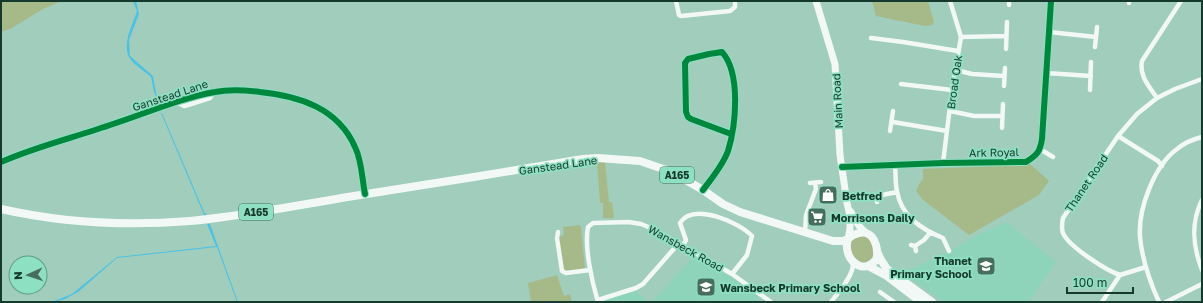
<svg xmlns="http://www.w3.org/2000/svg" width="1203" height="303" font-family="'Golos Text',sans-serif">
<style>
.built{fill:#8dd4bb}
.green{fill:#a6ba89}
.water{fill:#4cc2e3}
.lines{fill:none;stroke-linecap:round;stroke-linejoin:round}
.minor{stroke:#f1f8f5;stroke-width:4.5}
.secondary{stroke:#f1f8f5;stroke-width:7}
.trunk{stroke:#f1f8f5;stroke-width:8}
.cycleway-casing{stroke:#8ee0c2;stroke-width:8}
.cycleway{stroke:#00873e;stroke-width:6}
.labels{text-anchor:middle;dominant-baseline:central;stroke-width:3.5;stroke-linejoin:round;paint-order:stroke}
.shield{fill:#8ee0c2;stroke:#3a6b5a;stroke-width:1}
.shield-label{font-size:10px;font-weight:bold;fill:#16392d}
.street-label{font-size:11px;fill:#16392d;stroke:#8ee0c2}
.poi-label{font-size:11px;font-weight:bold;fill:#16392d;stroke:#8ee0c2;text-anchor:start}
</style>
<rect width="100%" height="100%" fill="#a1cdbd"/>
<path class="built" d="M1006,222L1056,262L1028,302H944L907,275L909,270L946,253L982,233Z
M694,256L732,277L759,297L754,302H652Z
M636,290L648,302H603L604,300Z"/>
<path class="green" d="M1,1H62L43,9L12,28L1,32Z
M872,1H928L934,22L932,25L925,26L876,16Z
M597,162H605L609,202H612L614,218H603V203H600Z
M1029,163L1049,181L1039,195L969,235L923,200L916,191L919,184L923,179V169L1025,165Z
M579,225L581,227L585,269L566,271L563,268L558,237L564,235L563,227Z
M860,235L869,238L873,246V257L867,262L860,263L852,256L850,242Z
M557,275L564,296L570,294L572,302H531L528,283Z"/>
<path class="water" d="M133,1H136L139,14L129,40L130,56L153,76L156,93L160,103L159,104L154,92L151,77C145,71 133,65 129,57C122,43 133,24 137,11Z
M161,113H162L204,212L207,215H204Z
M207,224H210L238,302H237L217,247L117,258L78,292L65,299L54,302H36L54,301L72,294L117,257L216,246Z"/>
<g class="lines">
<path class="minor" d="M676,1L679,15L681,16L730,11L735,7V1
M1129,3V1
M1009,5V1
M1049,32L1096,37
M961,37L1006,36
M871,38L903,42L958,51
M1095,47L1097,27
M1006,49L1007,22
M956,70L972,74L1004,76
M1046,73L1091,76
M901,84L952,90
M1004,86L1005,68
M1090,90L1091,62
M1157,98C1149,86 1139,76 1142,61L1181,1
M176,102L184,106L188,105L210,98L214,92
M950,111L974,116H1002
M893,122L947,131
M1002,128L1003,104
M890,131L893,111
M1118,136L1158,161L1162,166
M1040,149L1053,157
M1,162C37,146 76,137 113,124C147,113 180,98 215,92C229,89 245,90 260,92C299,96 338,108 355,147C362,161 362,179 365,194
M943,163L952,90L961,37L950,1
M895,166C896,174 895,183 897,191C901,216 921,229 943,238L949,251
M842,167L943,163L1026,162C1037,155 1040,152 1042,139L1051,1
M810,183L821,182
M703,190C712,178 723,165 728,151C736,125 741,73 722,52L709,54L688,59L685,63L686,112L688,117L691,119L731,134
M871,196H877V202
M877,196L897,192
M1202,200C1190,224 1193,247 1202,270
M558,232L557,238L562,271L566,273L590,270
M805,232L806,215L816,189L815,183
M683,245L686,240L680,223C693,202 739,222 752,236L747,255L732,274
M911,245L915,246L916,251
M915,246L924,240L930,233
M1120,275C1107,271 1068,246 1063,233C1061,228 1062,223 1063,218L1118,136L1137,114L1157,98L1175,89L1202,79
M880,292L894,302
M598,300L636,288L643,284L679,243
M598,302C592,282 584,247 588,227L593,223L629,222L641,224L653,229L732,274L771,302
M831,302C837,294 857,272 852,262
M1102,302L1120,275L1146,267
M1159,302C1150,282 1142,260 1140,237C1138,209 1154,166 1177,149C1184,143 1194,139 1202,137
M1166,302L1202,284"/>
<path class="secondary" d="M816,1L835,64L840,155L847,203L850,216V229L848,239
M851,212L859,226L866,233"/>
<path class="trunk" d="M1,209C63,223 127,226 190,221C245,216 299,205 354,196C430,184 507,172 583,159L598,158L640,161L672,172L703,190L723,204L740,212L833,241H843L848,239
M859,233C860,233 865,232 866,233C876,236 879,252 876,260C861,277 842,257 848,239L853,235Z
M877,251L881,260L887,269L932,302
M868,266L887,276L921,302"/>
<defs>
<path id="cycleway" d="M1,162C37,146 76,137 113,124C147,113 180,98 215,92C229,89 245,90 260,92C299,96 338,108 355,147C362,161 362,179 365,194
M842,167L943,163L1026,162C1037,155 1040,152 1042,139L1051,1
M703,190C712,178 723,165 728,151C736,125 741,73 722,52L709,54L688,59L685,63L686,112L688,117L691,119L731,134"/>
</defs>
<use href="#cycleway" class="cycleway-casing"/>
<use href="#cycleway" class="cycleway"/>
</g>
<defs>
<symbol id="shop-square" viewBox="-11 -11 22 22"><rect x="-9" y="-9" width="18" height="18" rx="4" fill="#476d5f" stroke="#8ee0c2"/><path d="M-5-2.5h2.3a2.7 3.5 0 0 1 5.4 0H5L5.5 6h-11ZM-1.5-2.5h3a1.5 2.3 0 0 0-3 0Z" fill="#fff"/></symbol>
<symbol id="supermarket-square" viewBox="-11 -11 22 22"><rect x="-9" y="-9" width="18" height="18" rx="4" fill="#476d5f" stroke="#8ee0c2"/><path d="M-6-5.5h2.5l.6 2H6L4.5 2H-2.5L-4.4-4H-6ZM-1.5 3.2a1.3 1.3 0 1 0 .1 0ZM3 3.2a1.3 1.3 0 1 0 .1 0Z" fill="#fff"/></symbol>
<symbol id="school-square" viewBox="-11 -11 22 22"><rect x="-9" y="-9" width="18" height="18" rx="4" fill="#476d5f" stroke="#8ee0c2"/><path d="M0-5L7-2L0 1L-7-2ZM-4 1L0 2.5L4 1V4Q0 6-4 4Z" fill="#fff"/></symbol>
</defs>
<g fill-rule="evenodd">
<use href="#shop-square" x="817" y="184" width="22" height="22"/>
<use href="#supermarket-square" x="806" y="206" width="22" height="22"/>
<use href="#school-square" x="975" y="255" width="22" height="22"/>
<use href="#school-square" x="695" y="276" width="22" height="22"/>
</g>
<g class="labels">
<g class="shield">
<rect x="660" y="167" width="34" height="16" rx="3"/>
<rect x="239" y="204" width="34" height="16" rx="3"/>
</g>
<g class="shield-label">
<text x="677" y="175">A165</text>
<text x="256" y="212">A165</text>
</g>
<g class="street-label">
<text transform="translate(954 82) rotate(-82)">Broad Oak</text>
<text transform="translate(170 95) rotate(-18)">Ganstead Lane</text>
<text transform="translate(837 101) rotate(-93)">Main Road</text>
<text transform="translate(994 152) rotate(-1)">Ark Royal</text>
<text transform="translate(558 165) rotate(-8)">Ganstead Lane</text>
<text transform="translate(1086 183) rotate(-56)">Thanet Road</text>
<text transform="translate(686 248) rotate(29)">Wansbeck Road</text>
</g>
<g class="poi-label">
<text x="842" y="195">Betfred</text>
<text x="831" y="217">Morrisons Daily</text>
<text x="972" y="260" text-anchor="end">Thanet<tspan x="972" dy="13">Primary School</tspan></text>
<text x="720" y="287">Wansbeck Primary School</text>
</g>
</g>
<rect width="1203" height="303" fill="none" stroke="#16392d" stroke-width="4"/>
<g transform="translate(28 275) rotate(267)"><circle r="19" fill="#8ee0c2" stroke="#5e9d86"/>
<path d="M0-3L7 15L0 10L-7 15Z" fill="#476d5f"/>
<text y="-6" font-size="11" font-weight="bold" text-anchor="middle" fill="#16392d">N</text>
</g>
<path d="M1067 287v6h66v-6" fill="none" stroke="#16392d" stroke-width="2"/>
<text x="1073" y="287" font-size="12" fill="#16392d" stroke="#8ee0c2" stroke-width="3" paint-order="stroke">100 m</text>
</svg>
